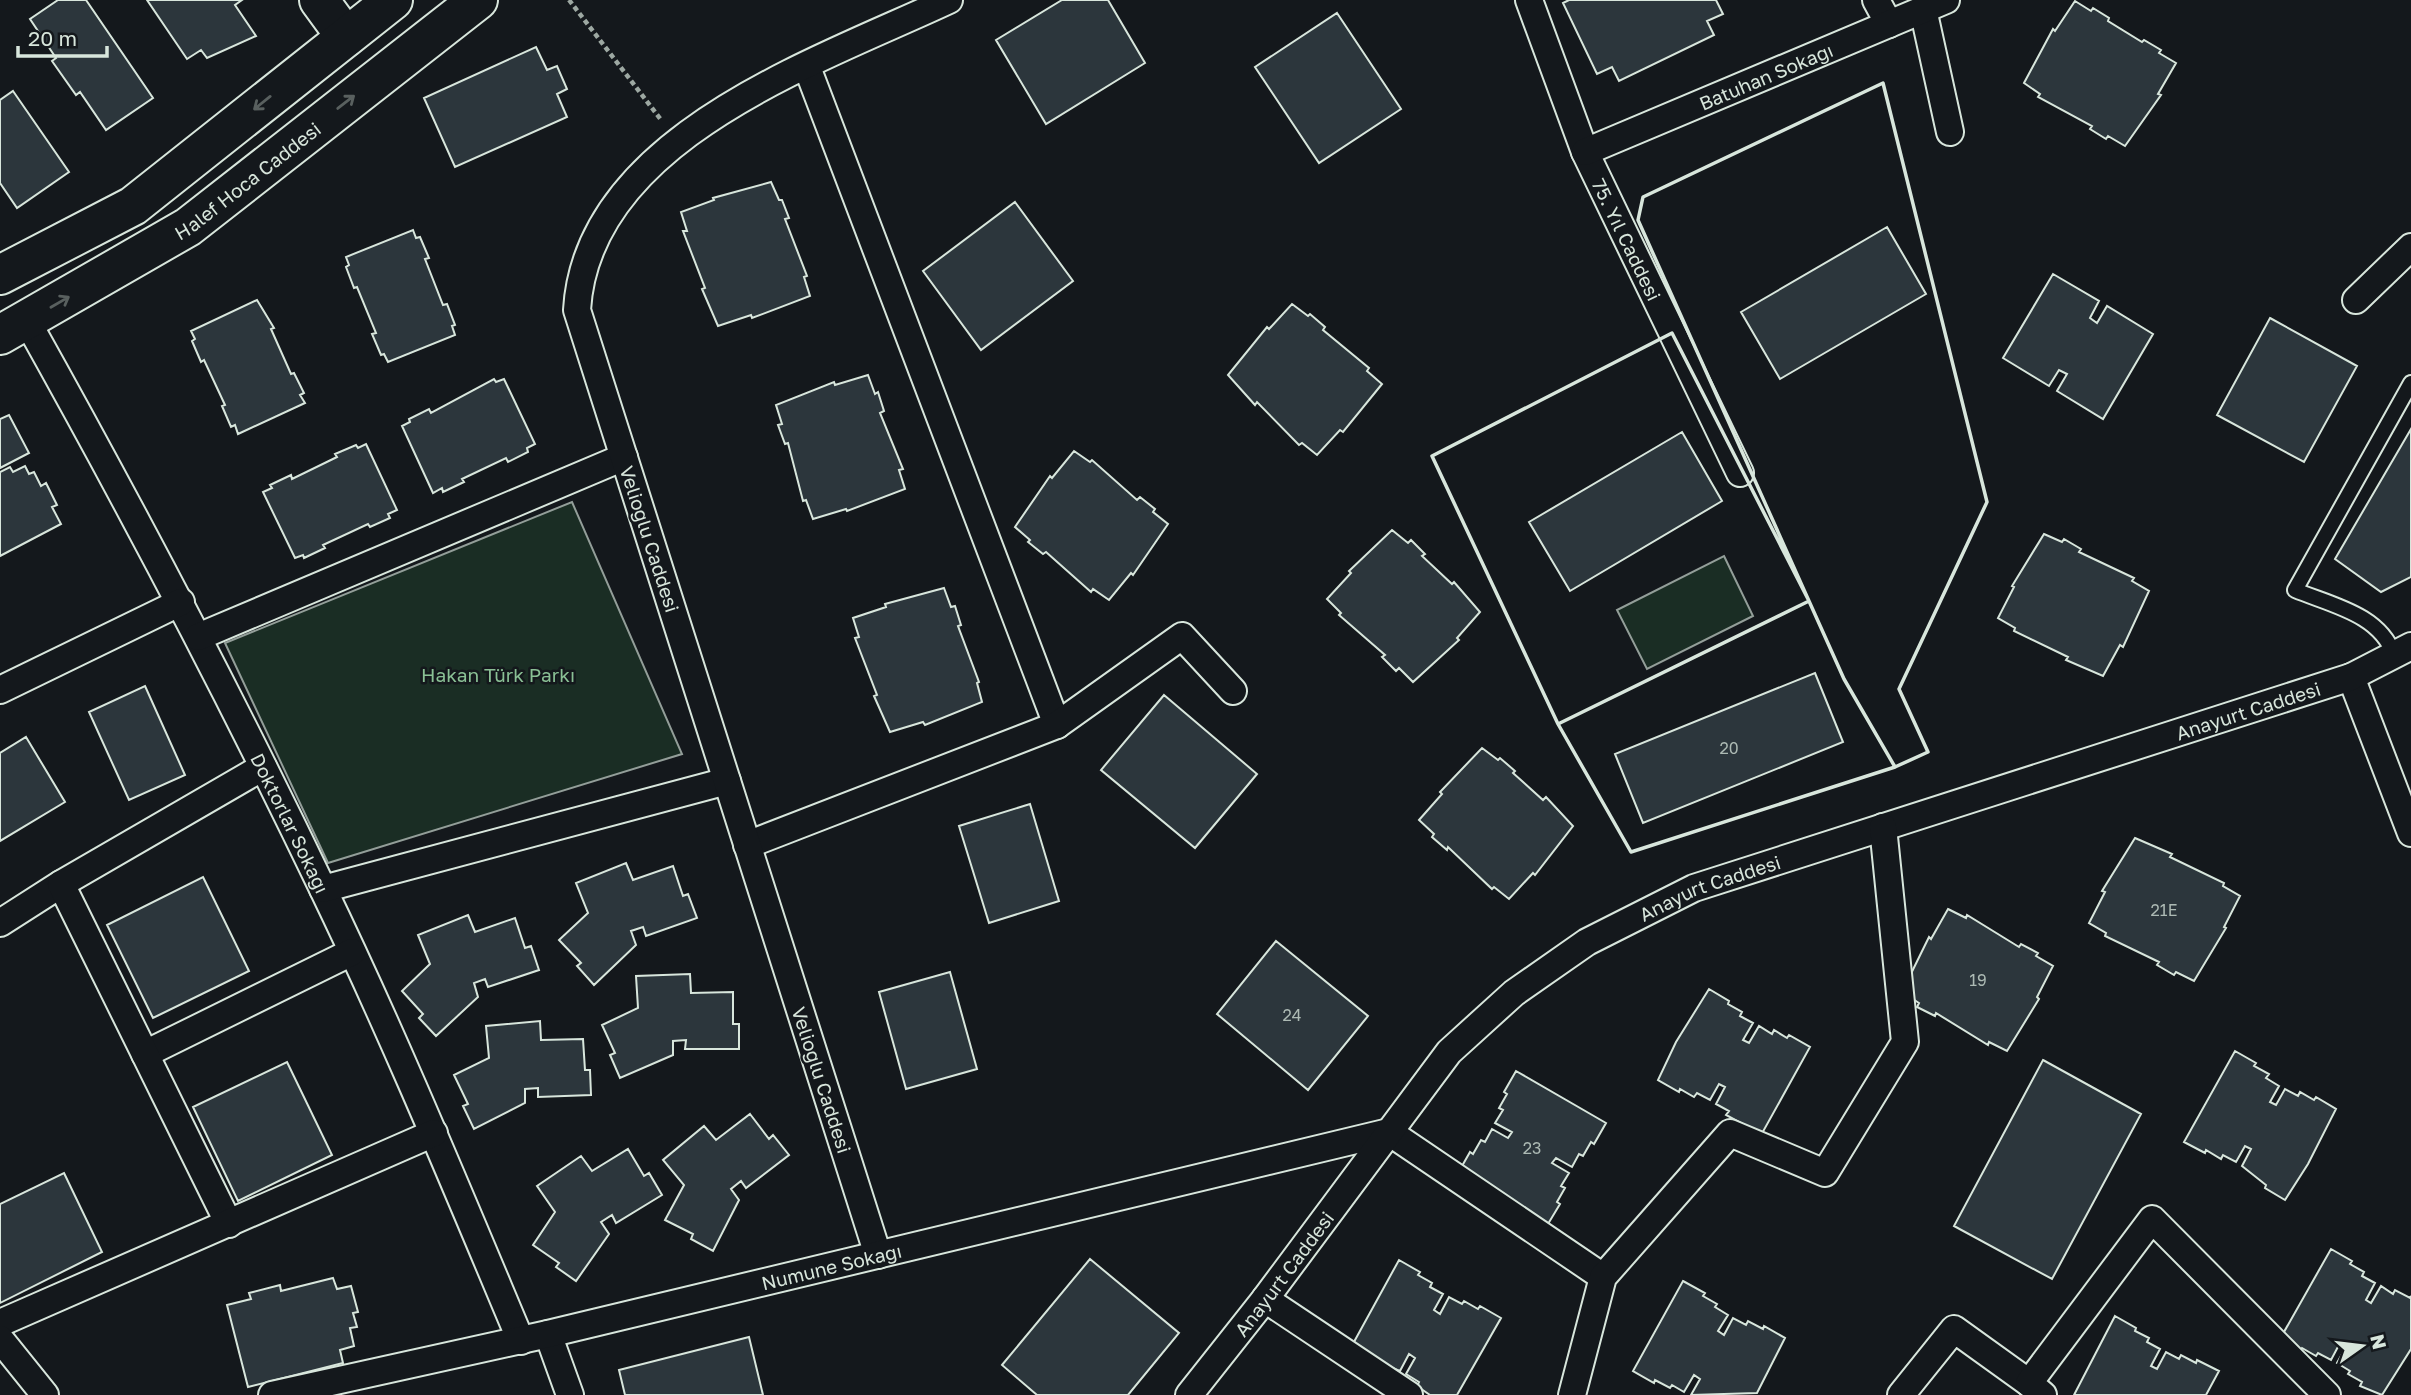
<svg xmlns="http://www.w3.org/2000/svg" width="2411" height="1395" font-family="'Golos Text',sans-serif">
<style>
.green{fill:#1a2d24;stroke:#939e99;stroke-width:2}
.building{fill:#2c363c;stroke:#d8e6dc;stroke-width:2}
.lines{fill:none;stroke-linecap:round;stroke-linejoin:round}
.lane-casing{stroke:#d8e6dc;stroke-width:18}
.street-casing{stroke:#d8e6dc;stroke-width:30}
.secondary-casing{stroke:#d8e6dc;stroke-width:42}
.path{stroke:#9da8a2;stroke-width:4.5;stroke-dasharray:5 3.5;stroke-linecap:butt}
.lane{stroke:#14181c;stroke-width:14}
.street{stroke:#14181c;stroke-width:26}
.secondary{stroke:#14181c;stroke-width:38}
.wall{stroke:#d8e6dc;stroke-width:3.5}
.oneway{stroke:#59605f}
.labels{text-anchor:middle;dominant-baseline:central;stroke-width:5;stroke-linejoin:round;paint-order:stroke}
.number-label{font-size:16px;fill:#adbab4}
.street-label{font-size:19px;fill:#d8e6dc;stroke:#14181c}
.park-label{font-size:19px;fill:#8ac095;stroke:#14181c}
</style>
<rect width="100%" height="100%" fill="#14181c"/>
<path class="green" d="M572,502L682,754L328,863L225,643Z
M1724,556L1753,616L1647,669L1617,610Z"/>
<path class="building" d="M58,0H86L153,98L106,130L80,92L76,95L52,61L56,58L30,19Z
M147,0H242L235,5L256,36L207,58L201,50L187,59Z
M1062,0H1108L1145,63L1046,124L996,40Z
M1569,0H1716L1723,14L1707,21L1714,35L1619,81L1612,67L1597,74L1563,3Z
M2075,1L2091,11L2093,8L2109,18L2108,21L2142,42L2144,40L2161,50L2159,53L2176,63L2158,94L2161,95L2125,146L2108,136L2106,139L2090,129L2092,126L2038,97L2040,94L2024,83L2053,29L2055,31Z
M1337,13L1401,109L1319,163L1255,67Z
M536,47L547,70L557,66L567,89L557,94L567,117L455,167L424,98Z
M13,91L69,172L17,208L0,183V100Z
M771,182L779,200H782L789,218L785,219L807,276L804,277L810,296L752,318L751,315L718,326L702,289L705,288L683,231H687L681,212L714,200L713,198Z
M1015,202L1073,281L981,350L923,271Z
M1887,227L1926,294L1780,379L1741,312Z
M413,230L416,238L420,237L429,258L425,259L443,305L447,304L455,325L452,326L455,335L388,362L384,354L381,355L372,334L376,333L357,287L354,288L346,267L349,265L346,257Z
M2053,274L2099,301L2090,318L2097,323L2107,306L2153,334L2103,419L2057,391L2067,374L2059,370L2049,386L2003,358Z
M257,300L274,328L271,329L291,374L294,373L304,393L300,395L305,403L238,434L235,425L231,427L222,406L225,405L204,360L201,362L192,341L195,339L191,331Z
M1292,304L1308,316L1310,314L1325,327L1323,330L1369,368L1367,371L1382,384L1343,432L1340,430L1317,455L1302,443L1299,445L1257,402L1255,405L1228,375L1267,327L1269,329Z
M2270,318L2357,366L2304,462L2217,415Z
M868,375L875,394L878,392L884,411L880,413L903,469L899,470L905,489L847,511L846,509L813,519L806,500L803,501L788,443L785,444L778,425L782,424L776,405L834,382L835,385Z
M494,379L496,382L504,379L535,444L527,448L528,452L508,462L506,458L462,479L464,482L443,492L442,488L433,493L402,426L410,422L409,419L429,409L431,413Z
M9,415L29,453L0,468V419Z
M2411,429V577L2381,592L2335,559Z
M1682,432L1722,501L1570,591L1529,522Z
M366,444L397,510L388,514L390,518L370,527L368,524L323,545L325,548L304,558L303,555L295,558L263,492L272,488L270,485L291,475L292,479L337,457L335,454L356,445L358,448Z
M1074,451L1090,462L1092,460L1137,500L1140,497L1155,509L1153,512L1168,524L1133,575L1131,573L1109,600L1093,589L1091,592L1046,552L1043,554L1028,542L1030,540L1015,527L1050,476L1052,478Z
M25,466L29,474L34,472L41,486L46,483L57,505L52,507L61,524L0,556V472L10,467L13,472Z
M1392,530L1408,543L1411,540L1425,554L1422,556L1452,584L1454,582L1480,612L1457,638L1459,640L1413,682L1399,668L1396,671L1382,657L1385,655L1339,615L1341,613L1327,599L1351,573L1349,571Z
M2044,534L2062,542L2064,539L2081,549L2079,552L2134,578L2132,581L2149,591L2123,647L2120,645L2103,676L2066,660L2068,657L2014,631L2015,628L1998,618L2014,587L2012,586Z
M944,588L951,607L955,606L961,625L958,626L979,682L977,683L982,702L925,725L923,722L890,732L874,696L877,695L855,638L859,637L853,618L886,607L885,604Z
M1815,673L1843,742L1643,823L1615,754Z
M145,686L185,775L129,800L89,712Z
M1164,695L1257,774L1195,848L1101,770Z
M26,737L65,802L0,841V753Z
M1482,748L1498,760L1500,758L1515,771L1513,773L1543,800L1546,797L1573,826L1535,875L1533,873L1509,899L1494,887L1492,889L1448,847L1447,850L1432,837L1434,834L1419,820L1442,794L1440,792Z
M1030,804L1059,901L989,923L959,826Z
M2135,838L2172,854L2170,857L2224,883L2223,886L2240,896L2224,927L2226,928L2194,981L2176,972L2174,975L2157,965L2159,962L2105,936L2106,933L2089,923L2105,892L2102,891Z
M626,863L633,880L673,866L683,896L688,894L697,918L646,936L643,927L631,931L636,945L594,985L577,966L581,963L559,940L588,913L576,883Z
M203,877L249,971L153,1018L107,925Z
M1948,909L1966,918L1967,915L2019,947L2021,944L2038,953L2036,956L2053,966L2037,997L2039,999L2007,1051L1989,1042L1988,1045L1936,1013L1935,1016L1917,1007L1919,1003L1902,992L1929,937L1931,939Z
M468,915L475,932L515,918L525,948L531,946L539,970L488,987L485,979L474,983L478,997L436,1036L419,1018L423,1014L402,991L430,964L418,935Z
M1276,941L1368,1016L1308,1090L1217,1014Z
M950,972L977,1069L906,1089L879,992Z
M690,974L691,993L733,992V1024H739V1049H685L686,1040L673,1041V1055L620,1078L610,1055L615,1053L602,1025L638,1008L636,976Z
M1709,989L1729,1001L1728,1004L1742,1012L1740,1016L1753,1023L1743,1040L1749,1043L1759,1026L1772,1034L1774,1030L1787,1038L1789,1035L1810,1047L1760,1137L1739,1125L1741,1123L1726,1115L1729,1111L1716,1104L1725,1087L1719,1084L1710,1100L1697,1093L1694,1097L1680,1089L1679,1092L1658,1080L1676,1042Z
M540,1021L541,1040L583,1039L585,1070H590L591,1095L538,1097V1088L525,1089V1103L474,1129L463,1106L468,1104L454,1075L489,1058L486,1026Z
M2235,1051L2256,1063L2254,1066L2269,1074L2266,1078L2279,1086L2270,1102L2276,1105L2285,1089L2298,1096L2300,1092L2314,1100L2316,1097L2336,1109L2308,1164L2285,1200L2265,1188L2266,1185L2242,1166L2251,1149L2245,1146L2236,1162L2223,1155L2221,1159L2206,1150L2205,1153L2184,1142Z
M2043,1060L2141,1114L2052,1279L1954,1226Z
M287,1062L332,1155L238,1201L193,1107Z
M1516,1071L1606,1123L1594,1144L1591,1142L1583,1156L1579,1154L1572,1167L1556,1158L1552,1163L1569,1173L1561,1186L1565,1188L1557,1202L1560,1204L1548,1224L1458,1173L1470,1152L1473,1154L1481,1140L1485,1142L1492,1129L1508,1138L1512,1132L1495,1123L1503,1110L1499,1108L1507,1094L1504,1092Z
M750,1114L769,1139L773,1135L789,1155L746,1188L741,1181L731,1189L739,1200L713,1251L691,1239L693,1234L665,1220L684,1185L663,1160L704,1126L716,1140Z
M628,1149L644,1176L649,1173L662,1195L616,1223L612,1215L601,1222L609,1234L576,1281L556,1267L559,1263L533,1245L555,1212L537,1186L581,1156L592,1171Z
M64,1173L102,1252L0,1303V1204Z
M2331,1249L2352,1261L2350,1264L2364,1272L2362,1276L2375,1283L2366,1300L2371,1303L2381,1286L2393,1294L2395,1290L2410,1298L2411,1296V1349L2382,1395L2360,1386L2362,1382L2348,1374L2350,1371L2337,1363L2346,1347L2340,1343L2331,1360L2318,1353L2316,1356L2302,1348L2300,1351L2280,1339Z
M1090,1259L1179,1333L1128,1395H1037L1002,1365Z
M1399,1260L1420,1272L1418,1275L1432,1283L1430,1287L1443,1294L1434,1310L1440,1314L1449,1297L1462,1304L1464,1301L1478,1309L1480,1306L1501,1318L1457,1395H1430L1417,1386L1419,1382L1406,1374L1415,1358L1409,1354L1400,1371L1349,1351Z
M333,1278L337,1289L351,1286L358,1312L353,1313L357,1327L350,1328L354,1346L340,1350L343,1363L248,1387L227,1305L251,1299L249,1293L280,1285L281,1291Z
M1683,1281L1705,1293L1703,1296L1717,1304L1715,1307L1728,1315L1718,1331L1724,1335L1733,1318L1746,1325L1748,1321L1763,1329L1764,1326L1785,1338L1757,1393L1691,1395L1700,1379L1694,1375L1684,1392L1672,1385L1670,1388L1655,1380L1654,1383L1633,1371Z
M2115,1316L2136,1328L2135,1331L2149,1338L2147,1342L2160,1349L2151,1366L2157,1369L2166,1352L2179,1359L2181,1355L2196,1363L2197,1360L2219,1371L2206,1395H2074Z
M749,1337L763,1395H625L619,1370Z"/>
<g class="lines">
<defs>
<path id="lane" d="M2394,655C2380,614 2331,605 2295,590L2411,383"/>
<g id="street">
<path id="s1" d="M1529,0L1585,152L1740,473"/>
<path d="M1876,0L1889,24"/>
<path d="M1923,9L1950,132"/>
<path d="M807,67L1057,725"/>
<path id="s2" d="M1585,152L1946,0"/>
<path d="M2356,300L2411,247"/>
<path id="s3" d="M27,321C131,507 230,695 322,887C394,1036 457,1189 521,1341"/>
<path d="M198,637L624,457"/>
<path d="M2351,677L2411,833"/>
<path d="M0,690L181,602"/>
<path d="M747,845L1057,725L1182,636L1233,691"/>
<path d="M323,889L727,781"/>
<path d="M0,923L61,884"/>
<path d="M145,1054L352,952"/>
<path d="M229,1224L61,884L263,767"/>
<path d="M878,1255L577,310C587,138 817,62 949,0"/>
<path d="M1265,1299L1409,1395"/>
<path d="M0,1323L434,1133"/>
<path d="M548,1334L570,1395"/>
<path d="M0,1339L45,1395"/>
<path id="s4" d="M272,1395L548,1334L1389,1132L1603,1277"/>
<path id="s5" d="M1189,1395L1265,1299L1449,1052L1514,993L1587,942L1694,888L2351,677L2411,646"/>
<path d="M1572,1395L1603,1277L1730,1133L1825,1173L1905,1042L1883,827"/>
<path d="M1901,1395L1954,1329L2029,1383"/>
<path d="M2043,1395L2029,1383L2152,1219L2327,1395"/>
</g>
<g id="secondary">
<path d="M319,0L346,37"/>
<path d="M0,275L133,206L393,0"/>
<path id="s6" d="M0,335L188,227L478,0"/>
</g>
</defs>
<use href="#lane" class="lane-casing"/>
<use href="#street" class="street-casing"/>
<use href="#secondary" class="secondary-casing"/>
<path class="path" d="M569,0L662,121"/>
<use href="#lane" class="lane"/>
<use href="#street" class="street"/>
<use href="#secondary" class="secondary"/>
<path class="wall" d="M1883,83L1987,502L1899,689L1928,752L1895,767L1844,679L1638,220L1643,197Z
M1672,333L1809,601L1558,724L1432,456Z
M1558,724L1631,852L1895,767"/>
</g>
<defs><path id="oneway-shaft" d="M-6 0H5M1.5-3L5.5 0L1.5 3" fill="none" stroke-width="1.6" stroke-linecap="round" stroke-linejoin="round" transform="scale(1.75)"/></defs>
<g class="oneway">
<use href="#oneway-shaft" transform="translate(346 102) rotate(-38)"/>
<use href="#oneway-shaft" transform="translate(262 103) rotate(141)"/>
<use href="#oneway-shaft" transform="translate(60 302) rotate(-30)"/>
</g>
<g class="labels">
<g class="number-label">
<text x="1729" y="748">20</text>
<text x="2164" y="910">21E</text>
<text x="1978" y="980">19</text>
<text x="1292" y="1015">24</text>
<text x="1532" y="1148">23</text>
</g>
<g class="street-label">
<text stroke="none"><textPath href="#s2" startOffset="196">Batuhan Sokağı</textPath></text>
<text stroke="none"><textPath href="#s6" startOffset="292">Halef Hoca Caddesi</textPath></text>
<text stroke="none"><textPath href="#s1" startOffset="259">75. Yıl Caddesi</textPath></text>
<text transform="translate(650 539) rotate(72)">Velioğlu Caddesi</text>
<text stroke="none"><textPath href="#s5" startOffset="1309">Anayurt Caddesi</textPath></text>
<text stroke="none"><textPath href="#s3" startOffset="567">Doktorlar Sokağı</textPath></text>
<text stroke="none"><textPath href="#s5" startOffset="742">Anayurt Caddesi</textPath></text>
<text transform="translate(822 1080) rotate(72)">Velioğlu Caddesi</text>
<text stroke="none"><textPath href="#s4" startOffset="574">Numune Sokağı</textPath></text>
<text stroke="none"><textPath href="#s5" startOffset="154">Anayurt Caddesi</textPath></text>
</g>
<g class="park-label">
<text x="498" y="674">Hakan Türk Parkı</text>
</g>
</g>
<g transform="translate(2362 1346) rotate(76)" stroke="#14181c" stroke-width="5" paint-order="stroke">
<path d="M0-5L12 26L0 18L-12 26Z" fill="#d8e6dc"/>
<text y="-10" font-size="19" font-weight="bold" text-anchor="middle" fill="#d8e6dc">N</text>
</g>
<path d="M18 46v10h89v-10" fill="none" stroke="#d8e6dc" stroke-width="3.5"/>
<text x="28" y="46" font-size="21" fill="#d8e6dc" stroke="#14181c" stroke-width="5" paint-order="stroke">20 m</text>
</svg>
